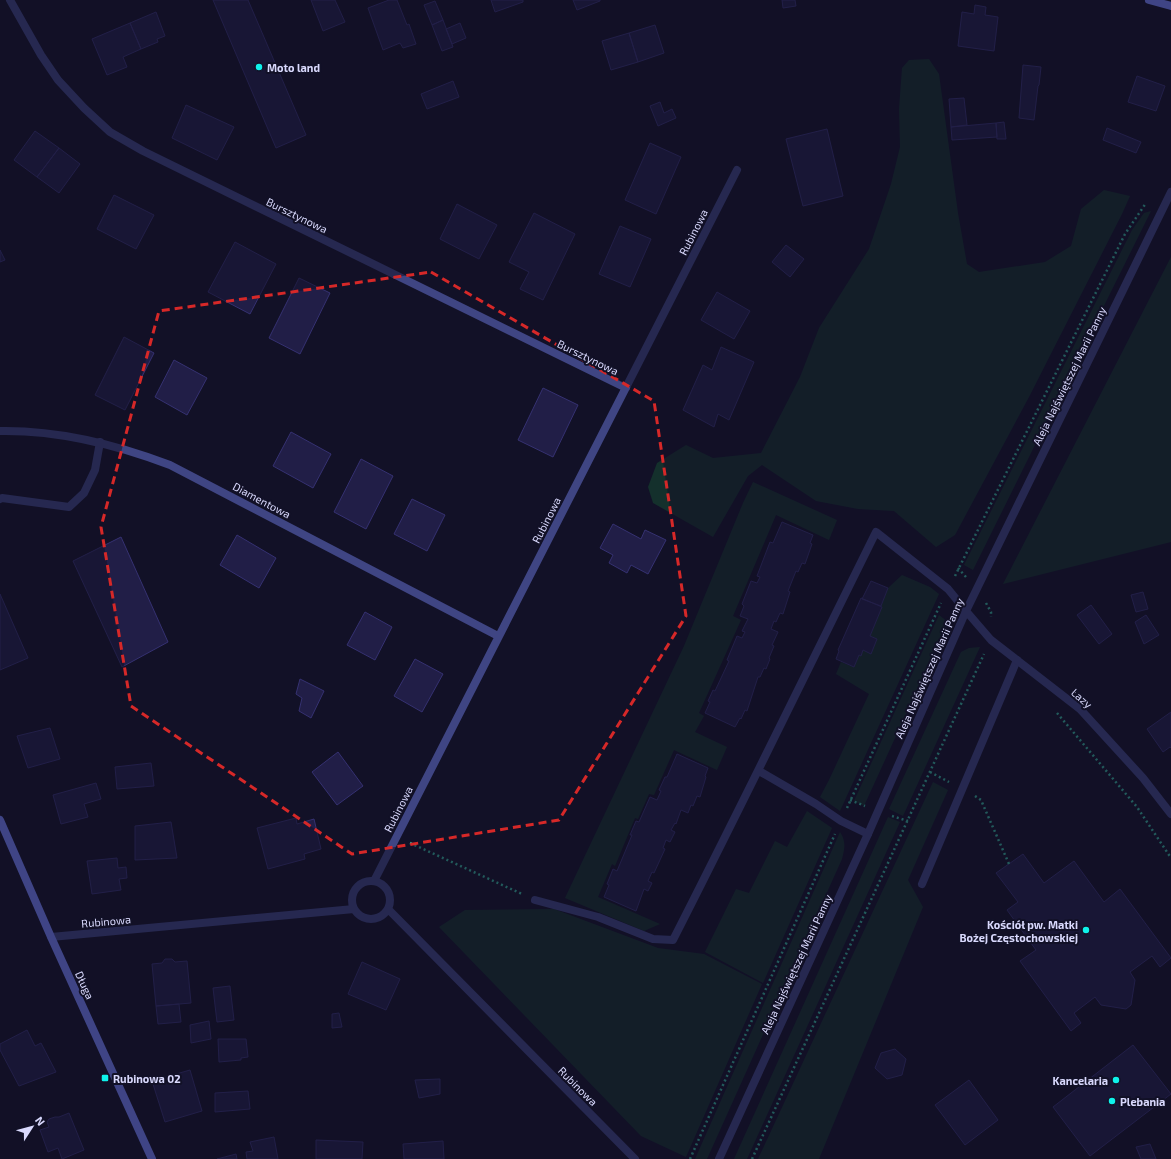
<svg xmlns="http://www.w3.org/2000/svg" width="1171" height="1159" font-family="'Exo 2',sans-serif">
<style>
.green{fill:#14302c}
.building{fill:#211e47;stroke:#353171}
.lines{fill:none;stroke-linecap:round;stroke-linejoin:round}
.path{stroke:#36b39b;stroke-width:2.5;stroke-dasharray:2 3;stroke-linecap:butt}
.lane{stroke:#3f4583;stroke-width:8}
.street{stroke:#3f4583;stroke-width:8}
.secondary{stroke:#7583f8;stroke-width:8}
.marked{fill:none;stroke:#d62828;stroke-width:3;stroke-dasharray:8 5;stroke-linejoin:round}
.poi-dot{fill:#0ff2eb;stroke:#121127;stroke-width:1.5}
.labels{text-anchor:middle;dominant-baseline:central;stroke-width:4;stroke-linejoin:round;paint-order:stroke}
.poi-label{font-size:11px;font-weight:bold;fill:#d9d9fd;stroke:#121127;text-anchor:start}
.street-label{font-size:11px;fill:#d9d9fd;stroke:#121127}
</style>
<rect width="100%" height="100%" fill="#121127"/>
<path class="green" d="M929,59L939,74L958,213L967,264L979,272L1045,262L1071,246L1081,209L1104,190L1130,196L1122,214L1029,397L955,535L936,547L894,511L858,509L816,501L762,465L748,476L713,537L653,503L648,487L657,463L686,445L713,458L761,453L800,377L819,328L869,249L891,184L900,147L899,109L902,68L909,60Z
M1151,211L973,570L964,565L1132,230L1144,213Z
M1171,257V542L1003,584Z
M753,482L837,520L829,540L776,515L733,616L741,620L699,713L704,716L695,732L727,747L717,770L674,750L654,795L649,794L638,819L635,818L615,866L612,864L598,897L660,924L644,931L565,898L684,646L743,503Z
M902,575L930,587L939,594L840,811L820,797L829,780L869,694L836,674L841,662L854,667L859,655L861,656L863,650L871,653L877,639L870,636L882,607L881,606L888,588Z
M939,615L948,622L864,806L854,801Z
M980,647L903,816L889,809L961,652L969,648Z
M933,782L948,790L908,880L923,907L819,1159H758Z
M807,811L832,828L763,983L705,952L736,889L749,893L775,841L787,847Z
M888,817L900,822L747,1159H734Z
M840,832C846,841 845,848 842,859L707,1159H695Z
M554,909L658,948L704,954L762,984L686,1157L641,1136L439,927L465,910Z"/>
<path class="building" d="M213,0H248L306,135L276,148Z
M311,0H335L345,22L323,31Z
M389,0H397L407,25L409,24L416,44L403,48L400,43L383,50L368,8Z
M491,0H523V2L495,12Z
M573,0H600V1L577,10Z
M782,0H795L796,6L783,8Z
M435,1L443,20L432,25L424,5Z
M975,5L986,7L985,15L998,17L994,51L958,46L962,12L974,14Z
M156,12L165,36L157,39L158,42L141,49L130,23Z
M443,20L453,47L442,51L432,25Z
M130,23L141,49L123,57L127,67L107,75L92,39Z
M460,23L466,38L452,44L446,29Z
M655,25L664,53L638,62L629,33Z
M629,33L638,62L611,70L602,41Z
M1023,65L1041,67L1039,85L1038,86L1034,120L1019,118Z
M1137,76L1165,86L1156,111L1128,102Z
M453,81L459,97L427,109L421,94Z
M964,98L967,125L951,127L949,99Z
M660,102L664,113L672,109L676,118L658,126L650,106Z
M186,105L234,127L217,160L172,138Z
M1004,122L1006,139H997L996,123Z
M996,123L997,137L952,140L951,127Z
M1107,128L1141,142L1136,153L1103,140Z
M827,129L843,196L803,206L786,139Z
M35,131L59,148L37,177L14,160Z
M650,143L681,157L656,214L625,200Z
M59,148L80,164L59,193L37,177Z
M114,195L154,215L136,249L97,229Z
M457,204L497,225L479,259L440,239Z
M534,213L575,234L543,300L520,289L529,272L509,262Z
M620,226L651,239L630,287L599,274Z
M235,242L276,264L250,314L208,292Z
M786,245L804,259L790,277L772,262Z
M0,250L5,260L0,262Z
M299,278L330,293L300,354L269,338Z
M717,292L750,311L734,339L701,320Z
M124,337L154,353L125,410L95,395Z
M721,347L754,362L729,420L718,414L714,427L683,410L703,365L712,370Z
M174,360L207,378L187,415L155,397Z
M543,388L578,405L553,457L518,440Z
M291,432L331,454L313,488L273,466Z
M361,459L393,476L366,529L334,512Z
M412,499L445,515L427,551L394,534Z
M782,522L813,535L810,543L812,544L805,564L802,563L798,572L796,571L788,591L790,592L783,614L780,613L776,622L774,621L771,629L778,632L772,645L774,646L769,658L770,659L766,669L764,668L760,677H758L747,711L745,710L741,719L740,718L735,727L705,713L710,702L708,701L713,690L715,691L729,661L727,660L737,636L742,638L745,632L742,631L748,619L740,616L744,606L742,604L751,581L757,583L760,577L757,576L770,542L773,543Z
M613,524L641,539L645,530L666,540L648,574L631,565L627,573L609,563L613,555L600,548Z
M237,535L276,558L259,588L220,565Z
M121,537L168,642L122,667L73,561Z
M871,581L888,588L881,606L862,599Z
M1143,592L1148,609L1136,612L1131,595Z
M0,594L28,658L0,670Z
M861,598L882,607L870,636L877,639L871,654L863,650L861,656L859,655L854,667L836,659L839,651L838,650Z
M1091,605L1112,634L1099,644L1077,615Z
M365,612L392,627L375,660L347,645Z
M1146,615L1159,635L1144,644L1135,622Z
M415,659L443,674L422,712L394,696Z
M300,679L324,691L311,718L299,711L302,698L296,694Z
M1171,712V748L1170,747L1163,752L1147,729Z
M50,728L60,759L28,768L17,736Z
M338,752L363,786L337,805L312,772Z
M677,754L708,768L705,776L706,777L700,797L697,796L693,806L691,805L688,813L681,810L676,824L675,823L671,830L675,832L670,842L666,840L663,848L665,849L654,873L652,872L648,881L652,883L648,891L644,889L636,911L604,897L609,885L607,884L613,869L617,871L632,835H630L636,821L639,822L650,797L657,800L661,791L659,790L665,777H667Z
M151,763L154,786L117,789L115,767Z
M96,783L101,799L84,804L88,817L61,824L53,795Z
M296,818L297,824L314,819L321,849L304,854L305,859L268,869L257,828Z
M171,822L177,858L135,860V826Z
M1023,854L1044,883L1074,861L1104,902L1120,889L1171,958L1160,967L1152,956L1130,972L1135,980L1131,1005L1126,1009L1101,1005L1095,997L1074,1013L1081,1023L1071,1031L1020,961L1036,950L1007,910L1018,902L996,873Z
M117,858L118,868L126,867L127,878L119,879L121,890L92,894L87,861Z
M165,959H172L175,962L187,961L191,1003L156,1006L152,964L162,963Z
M362,962L400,979L386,1010L348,994Z
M230,986L234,1020L217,1022L213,988Z
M179,1004L181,1022L158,1024L156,1006Z
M339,1013L342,1027L332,1028V1014Z
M209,1021L211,1039L191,1043L190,1025Z
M27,1030L35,1046L41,1043L56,1072L19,1086L0,1050V1044Z
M218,1039H246L248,1057L241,1058V1060L219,1062Z
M1133,1045L1171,1094L1090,1156L1053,1107Z
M895,1049L906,1059L902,1075L887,1079L875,1068L881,1053Z
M190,1070L202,1111L165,1122L152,1081Z
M440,1079V1094L419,1098L415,1080Z
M969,1080L998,1120L965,1145L935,1105Z
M248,1091L250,1109L215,1112V1093Z
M69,1113L84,1150L62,1159L58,1148L48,1152L40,1130L49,1127L47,1122L49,1119L55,1117H59Z
M274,1137L278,1159H247L246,1152L253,1151L250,1142Z
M316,1140L363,1142L362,1159H316Z
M443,1141L444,1159H404L403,1144Z
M1150,1144L1156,1159H1141L1136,1147Z
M236,1154L237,1159H217Z"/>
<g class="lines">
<path class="path" d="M958,568L966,577
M955,576L1125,234L1146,203
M986,603L991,612V617
M1057,713L1137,807L1171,858
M930,772L949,782
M975,796L981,800L1009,864
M850,800L865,806
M847,808L941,603
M892,816L908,821
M410,843L522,894
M690,1159L835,834
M752,1159L984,654"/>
<path class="lane" d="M0,499L2,498L69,507L84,493L95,470L100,442
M759,771L816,804L841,821L868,834
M922,884L1017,660
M535,900L598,917L653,939L673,940C742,805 808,669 876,532L948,589L966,611"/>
<path class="street" d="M10,0L41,55L58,80L84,108L110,132L143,151L626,388
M0,431C58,430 115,444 170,465L498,636
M966,611L991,640L1080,709L1143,778L1171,814
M352 900a19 19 0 1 1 38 0a19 19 0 1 1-38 0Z
M374,881L737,170
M388,909L635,1159
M51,937L354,909
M719,1159L868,834L966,611L1171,192"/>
<path class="secondary" d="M1149,0L1171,6
M0,820L51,937L152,1159"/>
</g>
<path d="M0 0H1171V1159H0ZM431,272L654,401L686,616L559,820L352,854L131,706L101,527L159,311Z" fill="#121127" fill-opacity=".55" fill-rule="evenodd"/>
<path class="marked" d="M431,272L654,401L686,616L559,820L352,854L131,706L101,527L159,311Z"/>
<g class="poi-dot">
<circle cx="259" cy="67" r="4"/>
<circle cx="1086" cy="930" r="4"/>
<rect x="101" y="1074" width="8" height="8" rx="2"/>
<circle cx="1116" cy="1080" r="4"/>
<circle cx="1112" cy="1101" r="4"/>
</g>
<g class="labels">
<g class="poi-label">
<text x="267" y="67">Moto land</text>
<text x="1078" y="924" text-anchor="end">Kościół pw. Matki<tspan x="1078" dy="13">Bożej Częstochowskiej</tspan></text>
<text x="113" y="1078">Rubinowa 02</text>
<text x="1108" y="1080" text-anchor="end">Kancelaria</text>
<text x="1120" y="1101">Plebania</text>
</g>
<g class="street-label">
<text transform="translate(297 215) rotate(26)">Bursztynowa</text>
<text transform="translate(693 232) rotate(-63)">Rubinowa</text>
<text transform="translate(588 357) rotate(26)">Bursztynowa</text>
<text transform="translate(1069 376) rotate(-64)">Aleja Najświętszej Marii Panny</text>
<text transform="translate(262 500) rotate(28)">Diamentowa</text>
<text transform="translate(546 520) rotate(-63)">Rubinowa</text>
<text transform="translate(929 668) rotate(-66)">Aleja Najświętszej Marii Panny</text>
<text transform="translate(1082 698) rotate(41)">Łazy</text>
<text transform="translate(398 809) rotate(-63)">Rubinowa</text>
<text transform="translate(106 921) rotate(-5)">Rubinowa</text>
<text transform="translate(796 964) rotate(-65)">Aleja Najświętszej Marii Panny</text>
<text transform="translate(85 985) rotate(65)">Długa</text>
<text transform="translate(578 1086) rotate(45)">Rubinowa</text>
</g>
</g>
<g transform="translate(32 1127) rotate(54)" stroke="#121127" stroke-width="3" paint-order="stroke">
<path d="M0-3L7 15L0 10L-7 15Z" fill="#d9d9fd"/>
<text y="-6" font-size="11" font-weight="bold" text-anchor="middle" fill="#d9d9fd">N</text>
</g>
</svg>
